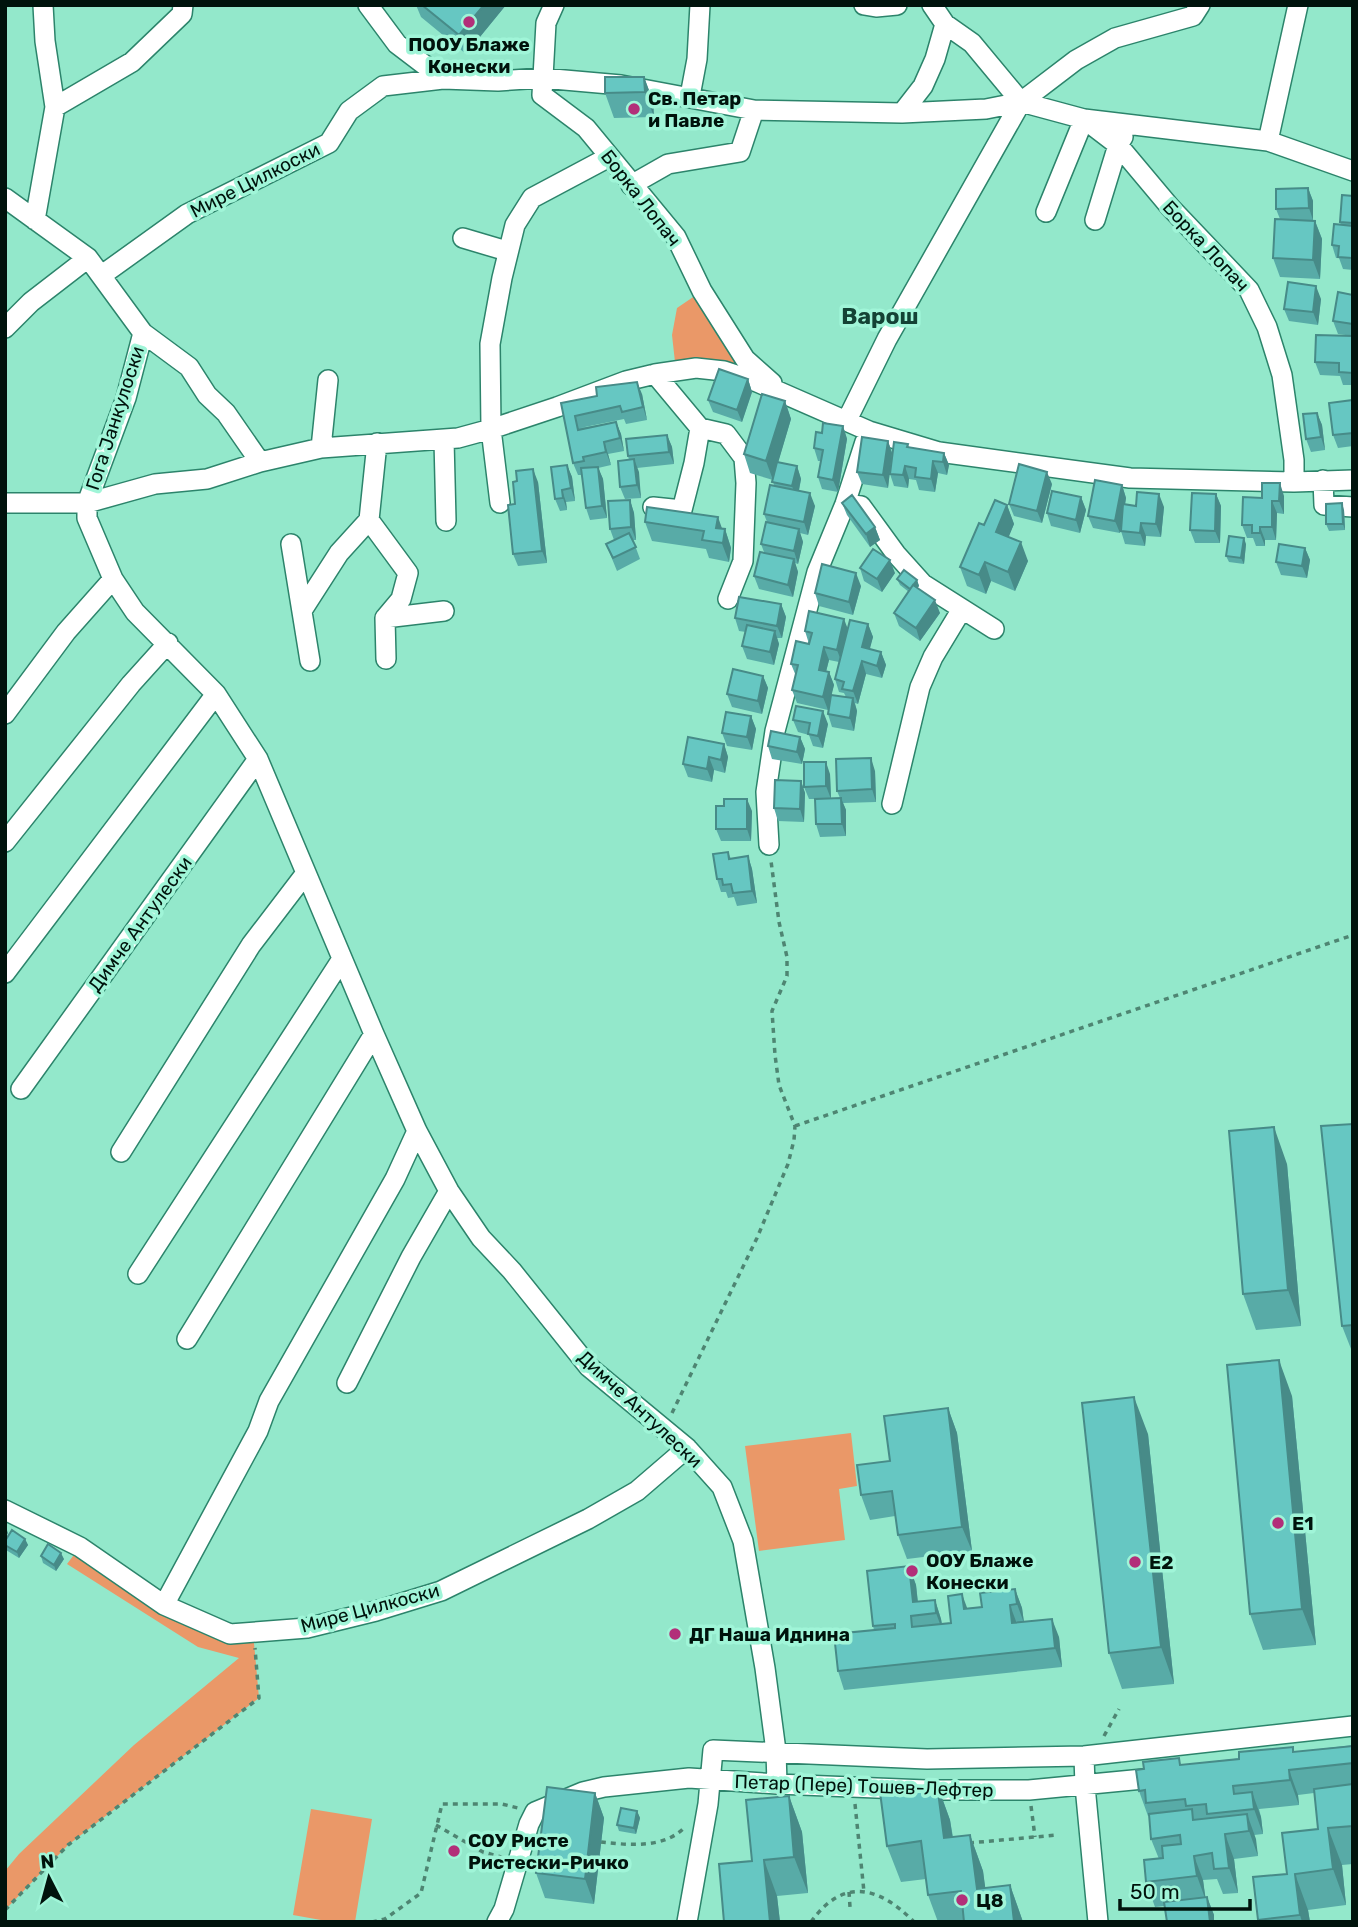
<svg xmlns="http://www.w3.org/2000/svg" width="1358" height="1927" font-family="Rubik,sans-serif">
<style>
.green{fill:#ea9868}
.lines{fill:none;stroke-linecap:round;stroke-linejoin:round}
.minor-casing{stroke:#2c846b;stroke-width:22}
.path{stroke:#4e8572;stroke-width:3.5;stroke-dasharray:5 5;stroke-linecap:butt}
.minor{stroke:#fff;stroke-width:19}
.wall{fill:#58aba7;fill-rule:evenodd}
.shaded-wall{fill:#478b88}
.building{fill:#66c7c2;stroke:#478b88;stroke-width:2}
.poi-dot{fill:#b22f79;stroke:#a0f5d8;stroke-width:2.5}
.labels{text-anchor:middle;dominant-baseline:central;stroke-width:7;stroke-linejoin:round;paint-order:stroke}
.poi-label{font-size:19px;font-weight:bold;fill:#00130c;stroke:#a0f5d8;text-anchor:start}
.street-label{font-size:19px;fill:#00130c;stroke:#a0f5d8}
.quarter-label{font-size:23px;font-weight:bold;fill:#144235;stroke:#a0f5d8}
</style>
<rect width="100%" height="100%" fill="#93e8cb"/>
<path class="green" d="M702,291L784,394L676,371L672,335L677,308Z
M851,1433L857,1486L839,1489L845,1540L759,1551L745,1446Z
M80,1547L164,1605L253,1632L259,1698L68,1845L5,1910V1871L19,1854L134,1745L239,1658L198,1647L67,1564Z
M311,1809L372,1819L355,1922H332L293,1915Z"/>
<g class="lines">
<defs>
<path id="minor" d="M43,5L45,41L55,107
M368,5L397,44L443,79L498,81L542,78L621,85L754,110L902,113L986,109L1021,102L1084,119L1268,141L1353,171
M554,5L546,23L542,95L586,128L676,237L702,291L745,359L772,383
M864,5L876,7L897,5
M932,5L945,24L972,43L1021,102
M690,96L697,59L700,5
M902,113L923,86L935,59L945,24
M1268,141L1298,5
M631,185L668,164L740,152L754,110
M5,198L88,258L143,333L189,367L207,395L226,413L260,462
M1046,212L1084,119L1118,145L1170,207L1249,290L1267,327L1282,375L1294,460V482
M35,220L55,107L132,62L182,14L183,5
M1095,220L1118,145L1123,137
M463,238L507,251
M102,275L187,214L329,143L349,111L383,86L443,79
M5,328L31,302L88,258
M143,333L126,398L87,503V518L113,579L135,612L216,694L258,759L374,1034L417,1131L449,1191L481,1238L512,1271L589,1367L687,1448L722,1487L743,1541L765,1668L776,1751L777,1784
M847,420L887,339L1021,102L1076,60L1115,38L1193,16L1200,5
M700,428L726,434L744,458L746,483L743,561L728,599
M444,440L446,521
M321,448L328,380
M1323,480L1324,505L1353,507
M5,503H87L155,484L207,479L260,462L321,448L458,438L491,429L557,407L626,381L655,374L696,368L724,371L757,382L869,431L939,452L1130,478L1294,482L1353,480
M500,503L491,429L490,344L502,278L515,225L532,198L609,157
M845,504L861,506L896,554L923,584L994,629
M653,507L682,510L694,463L700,428L655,374
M369,520L408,573L401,599L385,618L386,659
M291,544L310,661
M303,609L339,553L369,520L377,443
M385,618L444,611
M5,714L66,632L113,579
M892,804L920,687L933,657L962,609
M5,842L131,684L168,643
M769,845L766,792L775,731L817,572L845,504L865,442
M5,973L216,694
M21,1089L258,759
M121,1152L251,945L306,873
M138,1274L342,959
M187,1339L374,1034
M347,1383L411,1257L449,1191
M5,1510L80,1547L164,1605L230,1634L307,1628L376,1611L441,1591L588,1519L637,1491L687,1448
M164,1605L258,1431L269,1401L395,1179L417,1131
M1084,1756L1085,1786L1098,1922
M497,1922L504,1909L529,1824L535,1812L583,1792L604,1787L689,1778L777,1784L926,1790H1029L1164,1777
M687,1922L708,1804L713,1750L927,1759L1084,1756L1353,1726"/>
</defs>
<use href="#minor" class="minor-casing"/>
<path class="path" d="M795,1126L1353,935
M672,1413L757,1238L788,1164L794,1140L795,1126L779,1085L775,1055L772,1011L787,976V957L779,922L771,861
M1104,1736L1119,1709
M855,1804L864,1892
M1031,1806L1035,1837
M436,1825L483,1852L501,1857
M601,1842C629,1845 664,1849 685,1827
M969,1843L1057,1835
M849,1892L850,1907
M5,1910L68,1845L259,1698L255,1648
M372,1922L385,1919L421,1893L442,1804H502L518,1808
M811,1922C843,1877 879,1886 914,1922"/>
<use href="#minor" class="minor"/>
</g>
<path class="wall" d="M416,5H506L466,54L421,17Z
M644,77L653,101L654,117L614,118L605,93Z
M1308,188L1313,201V220L1315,221L1322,239L1320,279L1280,277L1273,258L1280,219L1276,209Z
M1353,196V270L1343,269L1339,258H1336L1332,245L1341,225L1340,222Z
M1353,295V336L1338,334L1333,321Z
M1321,299L1318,325L1289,321L1284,309Z
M1353,336V385H1343L1340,376L1320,375L1315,362Z
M748,379L752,392L742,422L713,412L708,400Z
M642,394L647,420L626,424L624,419L580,428L616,422L621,434L624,451L608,454L611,465L598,468L603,479L607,518L590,520L586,508L582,475H578L573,463L561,403Z
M1353,400V446L1338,448L1333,435Z
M785,401L791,419L778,462L797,466L801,479L799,491L815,506L808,535L800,533L803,542L798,564L795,563L798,572L793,597L759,589L754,576L764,552L761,544L767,522L764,514L774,486L773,480L750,473L744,454Z
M1317,413L1322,425L1325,450L1311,452L1306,439Z
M843,426L847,439L838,492L822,489L818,477L821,461H818L814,448L822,433Z
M667,435L672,447L674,464L637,468L641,498L625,499L620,487L629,460L628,456Z
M888,441L892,453L888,488L862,484L857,472Z
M908,444L909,448L944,453L949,465L947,475L938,473L935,492L919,490L916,480L909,479L908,488L894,486L890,474Z
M567,465L572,477L575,501L566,502L567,510L560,511L555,499Z
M517,481L538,482L547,563L518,566L513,554Z
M1052,484L1042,523L1014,516L1009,504Z
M1122,485L1126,498L1125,505L1164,507L1161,537L1146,536L1145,546L1125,544L1121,531V524L1120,533L1093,528L1088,516Z
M1216,494L1221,506L1220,543H1195L1190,530Z
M1284,496V514L1277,513L1276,540H1265V546H1256L1253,538H1247L1242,525L1262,498Z
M1081,497L1086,510L1080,533L1051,526L1047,513Z
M630,500L634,513L636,540H633L640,559L617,571L606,544L614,540L610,529Z
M842,503L875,527L880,540L870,547L847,515Z
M1007,505L1014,524L1008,537L1028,561L1015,591L991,581L986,594L967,586L960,567L984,525Z
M1344,510L1345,530L1329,531L1326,524Z
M645,522L725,529L731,548L729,562L709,558L706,549L652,541Z
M1246,544L1244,564L1229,562L1226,556Z
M1305,548L1310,560L1307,578L1281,575L1276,562Z
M860,568L895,573L882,592L864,581Z
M897,579L917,580L919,586L917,588L940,613L920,641L899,626L894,613L909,592L900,585Z
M861,586L853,615L819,606L815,593Z
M781,604L786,617L782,638H777L779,644L774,665L747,659L742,646L746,632L739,631L735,618Z
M868,624L873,637L869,649L881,652L886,665L882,678L866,674L858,704L855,703L857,711L854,731L832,727L828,714L830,699L828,710L797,703L792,690L796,676L791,664L809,644L805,631L848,629ZM829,660L839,662L835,679L839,692L844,693L846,697L831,695L834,685L829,672H826Z
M763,676L768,688L762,714L732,707L727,694Z
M751,716L756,729L752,750L727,746L722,733Z
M793,720L828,724L823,748L813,746L809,735L798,732Z
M800,737L805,749L802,764L772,759L768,746Z
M724,744L728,757L725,773L714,770L712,782L688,777L683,764Z
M875,771L876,802L843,803L846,810V836L820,837L816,824L815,799H809L804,787L830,774L831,798H840L837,791Z
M801,781L805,793L804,822L778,821L774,808Z
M752,811L751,841H721L716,829Z
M728,852L731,859L748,856L752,869L757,903L737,906L734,897L728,898L726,892H721L717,879Z
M1353,1124V1354L1342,1326Z
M1287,1164L1301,1326L1256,1330L1243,1294Z
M1292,1396L1316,1645L1263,1650L1250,1614Z
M948,1408L957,1433L972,1551L907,1559L898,1535L895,1516L870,1520L861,1495L890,1461Z
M1148,1434L1174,1684L1122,1689L1109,1653Z
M25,1539L28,1545L19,1558L6,1550L5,1541Z
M41,1556L64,1559L56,1571L43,1563Z
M909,1566L916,1585L918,1602L935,1600L941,1619L942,1624L951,1623L967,1608L982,1607L1015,1589L1022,1608L1024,1622L1059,1637L1062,1667L844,1690L838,1671L874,1630L873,1626Z
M1353,1745V1864L1342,1865L1346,1905L1308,1910L1310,1922H1259L1258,1920L1287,1874L1318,1829L1314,1793L1298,1795L1299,1805L1259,1809L1261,1817L1263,1834L1254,1835L1258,1856L1234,1859L1238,1893L1223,1894L1217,1879L1203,1880L1205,1897H1207L1214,1915V1922H1167L1165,1906L1155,1907L1146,1882L1159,1859L1151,1839L1149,1816H1148L1139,1791L1182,1765Z
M937,1784L950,1820L953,1837L970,1835L983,1871L985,1888L1010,1885L1023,1922H938L928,1895L926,1879L901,1882L887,1846Z
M595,1793L604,1818L594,1904L545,1898L536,1873Z
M789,1796L802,1832L808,1893L777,1896L780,1922H724L752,1861Z
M637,1811L640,1818L636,1834L619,1831L617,1825Z"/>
<path class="shaded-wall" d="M484,5H506L466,54L459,35Z
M644,77L653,101L654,117L645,92Z
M1308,188L1313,201V220L1309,208Z
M1315,221L1322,239L1320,279L1313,260Z
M1316,286L1321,299L1318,325L1313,312Z
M748,379L752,392L742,422L737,410Z
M637,382L642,394L647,420L643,407Z
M785,401L791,419L773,480L766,461Z
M1317,413L1322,425L1325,450L1321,437Z
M616,422L621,434L624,451L620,438Z
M843,426L847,439L838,492L833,480Z
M667,435L672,447L674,464L669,452Z
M888,441L892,453L888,488L883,475Z
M604,442L608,454L611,465L606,452Z
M944,453L949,465L947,475L943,462Z
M634,459L639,472L641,498L637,485Z
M933,461L938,473L935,492L931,479Z
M567,465L572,477L575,501L571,488Z
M797,466L801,479L797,499L792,486Z
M905,466L909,479L908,488L903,475Z
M598,467L603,479L607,518L602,506Z
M533,469L538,482L547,563L542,551Z
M1047,472L1052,484L1042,523L1037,511Z
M1280,483L1284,496V514L1279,501Z
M1122,485L1126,498L1120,533L1115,521Z
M562,490L566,502L567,510L563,498Z
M810,493L815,506L808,535L804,522Z
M1159,494L1164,507L1161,537L1156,524Z
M1216,494L1221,506L1220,543L1215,531Z
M1081,497L1086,510L1080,533L1076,520Z
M630,500L634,513L636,540L631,527Z
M1272,501L1277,513L1276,540L1272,527Z
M1342,503L1344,510L1345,530L1343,524Z
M1007,505L1014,524L1003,551L996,532Z
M718,517L724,534L725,529L731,548L729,562L716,528Z
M1141,523L1146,536L1145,546L1140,533Z
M875,527L880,540L870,547L866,534Z
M1260,527L1265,540V546L1260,533Z
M799,529L803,542L798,564L794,551Z
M1244,538L1246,544L1244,564L1241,558Z
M1021,542L1028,561L1015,591L1008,572Z
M1305,548L1310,560L1307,578L1302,566Z
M794,559L798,572L793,597L788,585Z
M890,560L895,573L882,592L877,579Z
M985,562L991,581L986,594L979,575Z
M856,573L861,586L853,615L849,602Z
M917,580L919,586L912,595L910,589Z
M935,600L940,613L920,641L916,628Z
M781,604L786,617L782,638L777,626Z
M844,619L849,632L842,663L837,650Z
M868,624L873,637L867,660L862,647Z
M775,631L779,644L774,665L770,652Z
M824,647L829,660L823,683L819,670Z
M881,652L886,665L882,678L877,666Z
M862,661L866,674L858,704L853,691Z
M829,672L834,685L828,710L823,697Z
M763,676L768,688L762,714L758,701Z
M853,698L857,711L854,731L850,718Z
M823,711L828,724L823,748L818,736Z
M751,716L756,729L752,750L747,737Z
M800,737L805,749L802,764L797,752Z
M724,744L728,757L725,773L721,760Z
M709,757L714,770L712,782L707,769Z
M871,758L875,771L876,802L872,789Z
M826,762L830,774L831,799L826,786Z
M801,781L805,793L804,822L800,809Z
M841,798L846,810V836L842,824Z
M747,799L752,811L751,841L747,829Z
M748,856L752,869L757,903L752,891Z
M1274,1127L1287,1164L1301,1326L1288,1290Z
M1279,1360L1292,1396L1316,1645L1302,1609Z
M1134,1397L1148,1434L1174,1684L1161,1647Z
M948,1408L957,1433L972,1551L962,1527Z
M5,1525L8,1533L5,1538Z
M25,1539L28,1545L19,1558L17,1552Z
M61,1553L64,1559L56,1571L54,1565Z
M909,1566L916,1585L919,1615L913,1602Z
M1015,1589L1022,1608L1024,1623L1017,1604Z
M962,1594L969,1613L964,1609Z
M935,1600L941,1619L943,1632L936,1613Z
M1010,1605L1017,1624L1012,1623Z
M1052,1619L1059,1637L1062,1667L1055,1648Z
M1289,1770L1298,1795L1299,1805L1290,1780Z
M937,1784L950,1820L958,1874L944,1838Z
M1252,1792L1261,1817L1263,1834L1254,1809Z
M595,1793L604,1818L594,1904L585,1879Z
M789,1796L802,1832L808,1893L794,1857Z
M637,1811L640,1818L636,1834L634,1828Z
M1247,1814L1256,1839L1258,1856L1249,1831Z
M1328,1828L1342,1865L1346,1905L1333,1869Z
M1225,1834L1234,1859L1238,1893L1229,1868Z
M970,1835L983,1871L990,1922L977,1889Z
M1194,1856L1203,1880L1206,1901L1197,1876Z
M764,1860L777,1896L780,1922H770Z
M1295,1874L1308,1910L1310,1922H1302L1300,1915Z
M1010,1885L1023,1922H1014Z
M1207,1897L1214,1915V1922H1210Z"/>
<path class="building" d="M422,5H484L459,35Z
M605,77H644L645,92L605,93Z
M1308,188L1309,208L1276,209V189Z
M1342,195L1353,196V223L1340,222Z
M1275,219L1315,221L1313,260L1273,258Z
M1334,224L1353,226L1352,258L1338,257L1339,246L1332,245Z
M1288,282L1316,286L1313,312L1284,309Z
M1338,292L1353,295V324L1333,321Z
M1316,335L1353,336V373L1339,372V363L1315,362Z
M719,369L748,379L737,410L708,400Z
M637,382L643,407L622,412L620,406L575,416L578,430L616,422L620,438L604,442L606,452L583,457L584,461L573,463L561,403L597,396L596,387Z
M762,394L785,401L766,461L744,454Z
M1353,400V433L1333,435L1329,403Z
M1317,413L1321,437L1306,439L1303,414Z
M823,423L843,426L833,480L818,477L823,450L814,448L816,432L822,433Z
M667,435L669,452L628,456L626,439Z
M862,437L888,441L883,475L857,472Z
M894,442L908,444L907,447L944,453L943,462L933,461L931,479L915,477L916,468L905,466L903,475L890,474Z
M634,459L637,485L620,487L618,461Z
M777,462L797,466L792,486L772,482Z
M1019,464L1047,472L1037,511L1009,504Z
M567,465L571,488L562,490L563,498L555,499L551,467Z
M598,467L602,506L586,508L581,468Z
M533,469L542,551L513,554L508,505L515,504L513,482L517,481L516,471Z
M1095,480L1122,485L1115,521L1088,516Z
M1262,483H1280L1279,501H1272V527H1260V533H1252V525H1242L1243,497L1262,498Z
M770,485L810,493L804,522L764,514Z
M1052,491L1081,497L1076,520L1047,513Z
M1137,492L1159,494L1156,524L1141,523L1140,533L1121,531L1123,504L1136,506Z
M1192,493L1216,494L1215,531L1190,530Z
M852,495L875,527L866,534L842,503Z
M630,500L631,527L610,529L608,501Z
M995,500L1007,505L996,532L1021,542L1008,572L985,562L979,575L960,567L979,523L984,525Z
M1342,503L1343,524H1326V504Z
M647,507L718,517L716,528L725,529L723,543L702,540L704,531L645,522Z
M766,522L799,529L794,551L761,544Z
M629,533L636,547L613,558L606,544Z
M1229,536L1244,538L1241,558L1226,556Z
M1279,544L1305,548L1302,566L1276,562Z
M873,549L890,560L877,579L860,568Z
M760,552L794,559L788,585L754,576Z
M822,564L856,573L849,602L815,593Z
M904,570L917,580L910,589L897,579Z
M913,585L935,600L916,628L894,613Z
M739,597L781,604L777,626L735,618Z
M809,611L844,619L837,650L824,647L819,670L829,672L823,697L792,690L798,665L791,664L796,641L809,644L812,633L805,631Z
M850,620L868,624L862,647L881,652L877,666L862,661L853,691L842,689L844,682L835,679Z
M747,625L775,631L770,652L742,646Z
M733,669L763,676L758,701L727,694Z
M831,695L853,698L850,718L828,714Z
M796,706L823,711L818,736L808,734L810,723L793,720Z
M726,712L751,716L747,737L722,733Z
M771,731L800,737L797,752L768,746Z
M688,737L724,744L721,760L709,757L707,769L683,764Z
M871,758L872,789L837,791L836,759Z
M804,762H826V786L804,787Z
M775,780L801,781L800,809L774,808Z
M841,798L842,824H816L815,799Z
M724,799H747V829H716V806H724Z
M728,852L729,859L748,856L752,891L733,893L731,884L723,885L722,879H717L713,854Z
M1353,1124V1325L1342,1326L1321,1126Z
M1274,1127L1288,1290L1243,1294L1229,1131Z
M1279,1360L1302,1609L1250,1614L1227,1365Z
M1134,1397L1161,1647L1109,1653L1082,1403Z
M948,1408L962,1527L898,1535L892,1491L861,1495L857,1465L890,1461L884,1416Z
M12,1530L25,1539L17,1552L5,1545V1541Z
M48,1544L61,1553L54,1565L41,1556Z
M909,1566L913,1602L935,1600L936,1613L911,1616L912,1627L951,1623L948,1596L962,1594L964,1609L982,1607L980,1593L1015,1589L1017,1604L1010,1605L1012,1623L1052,1619L1055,1648L838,1671L834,1634L895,1628V1624L873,1626L867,1571Z
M1353,1746V1763L1289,1770L1290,1780L1233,1786L1234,1794L1252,1792L1254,1809L1207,1814L1206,1804L1186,1806L1185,1799L1146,1803L1145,1790L1139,1791L1136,1770L1144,1769L1143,1762L1179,1758L1180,1765L1239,1759V1752L1293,1747V1752Z
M937,1784L944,1838L970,1835L977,1889L1010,1885L1014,1922H964L961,1891L928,1895L921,1841L887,1846L880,1792Z
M1353,1784V1826L1328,1828L1333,1869L1295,1874L1300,1915L1258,1920L1253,1877L1287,1874L1282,1833L1318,1829L1314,1789Z
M547,1787L595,1793L585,1879L536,1873Z
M789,1796L794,1857L764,1860L770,1922H724L719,1864L752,1861L746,1800Z
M621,1808L637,1811L634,1828L617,1825Z
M1192,1809L1193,1820L1247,1814L1249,1831L1225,1834L1229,1868L1214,1869L1212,1853L1194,1856L1197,1876L1146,1882L1144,1860L1163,1858L1162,1846L1181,1844L1180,1835L1151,1839L1149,1814Z
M1207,1897L1210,1922H1167L1164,1902Z"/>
<g class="poi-dot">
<circle cx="469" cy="22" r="7"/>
<circle cx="634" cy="109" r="7"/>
<circle cx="1278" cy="1523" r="7"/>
<circle cx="1135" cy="1562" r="7"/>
<circle cx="912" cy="1571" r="7"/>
<circle cx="675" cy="1634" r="7"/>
<circle cx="454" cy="1851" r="7"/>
<circle cx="962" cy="1900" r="7"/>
</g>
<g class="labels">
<g class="poi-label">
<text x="469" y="44" text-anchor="middle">ПООУ Блаже<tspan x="469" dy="22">Конески</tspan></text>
<text x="648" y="98">Св. Петар<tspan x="648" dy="22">и Павле</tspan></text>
<text x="1292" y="1523">Е1</text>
<text x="926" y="1560">ООУ Блаже<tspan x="926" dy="22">Конески</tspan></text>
<text x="1149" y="1562">Е2</text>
<text x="689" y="1634">ДГ Наша Иднина</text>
<text x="468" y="1840">СОУ Ристе<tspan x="468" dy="22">Ристески-Ричко</tspan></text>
<text x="976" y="1900">Ц8</text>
</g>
<g class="street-label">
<text transform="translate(255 180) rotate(-27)">Мире Цилкоски</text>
<text transform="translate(641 198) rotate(52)">Борка Лопач</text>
<text transform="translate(1206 246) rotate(47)">Борка Лопач</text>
<text transform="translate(115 418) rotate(-72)">Гога Јанкулоски</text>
<text transform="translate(140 924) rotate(-54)">Димче Антулески</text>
<text transform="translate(640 1409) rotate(43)">Димче Антулески</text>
<text transform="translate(370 1608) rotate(-15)">Мире Цилкоски</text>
<text transform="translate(864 1786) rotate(2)">Петар (Пере) Тошев-Лефтер</text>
</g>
<g class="quarter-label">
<text x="880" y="316">Варош</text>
</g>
</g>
<rect width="1358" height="1927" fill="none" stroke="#00130c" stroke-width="14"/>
<g transform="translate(49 1878) rotate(354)" stroke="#a0f5d8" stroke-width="5" paint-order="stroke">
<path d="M0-5L12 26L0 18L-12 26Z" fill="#00130c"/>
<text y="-10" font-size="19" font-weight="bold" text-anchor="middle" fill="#00130c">N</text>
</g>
<path d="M1120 1899v10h130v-10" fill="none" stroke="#00130c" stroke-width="3.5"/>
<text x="1130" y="1899" font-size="21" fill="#00130c" stroke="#a0f5d8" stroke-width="5" paint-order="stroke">50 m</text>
</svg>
